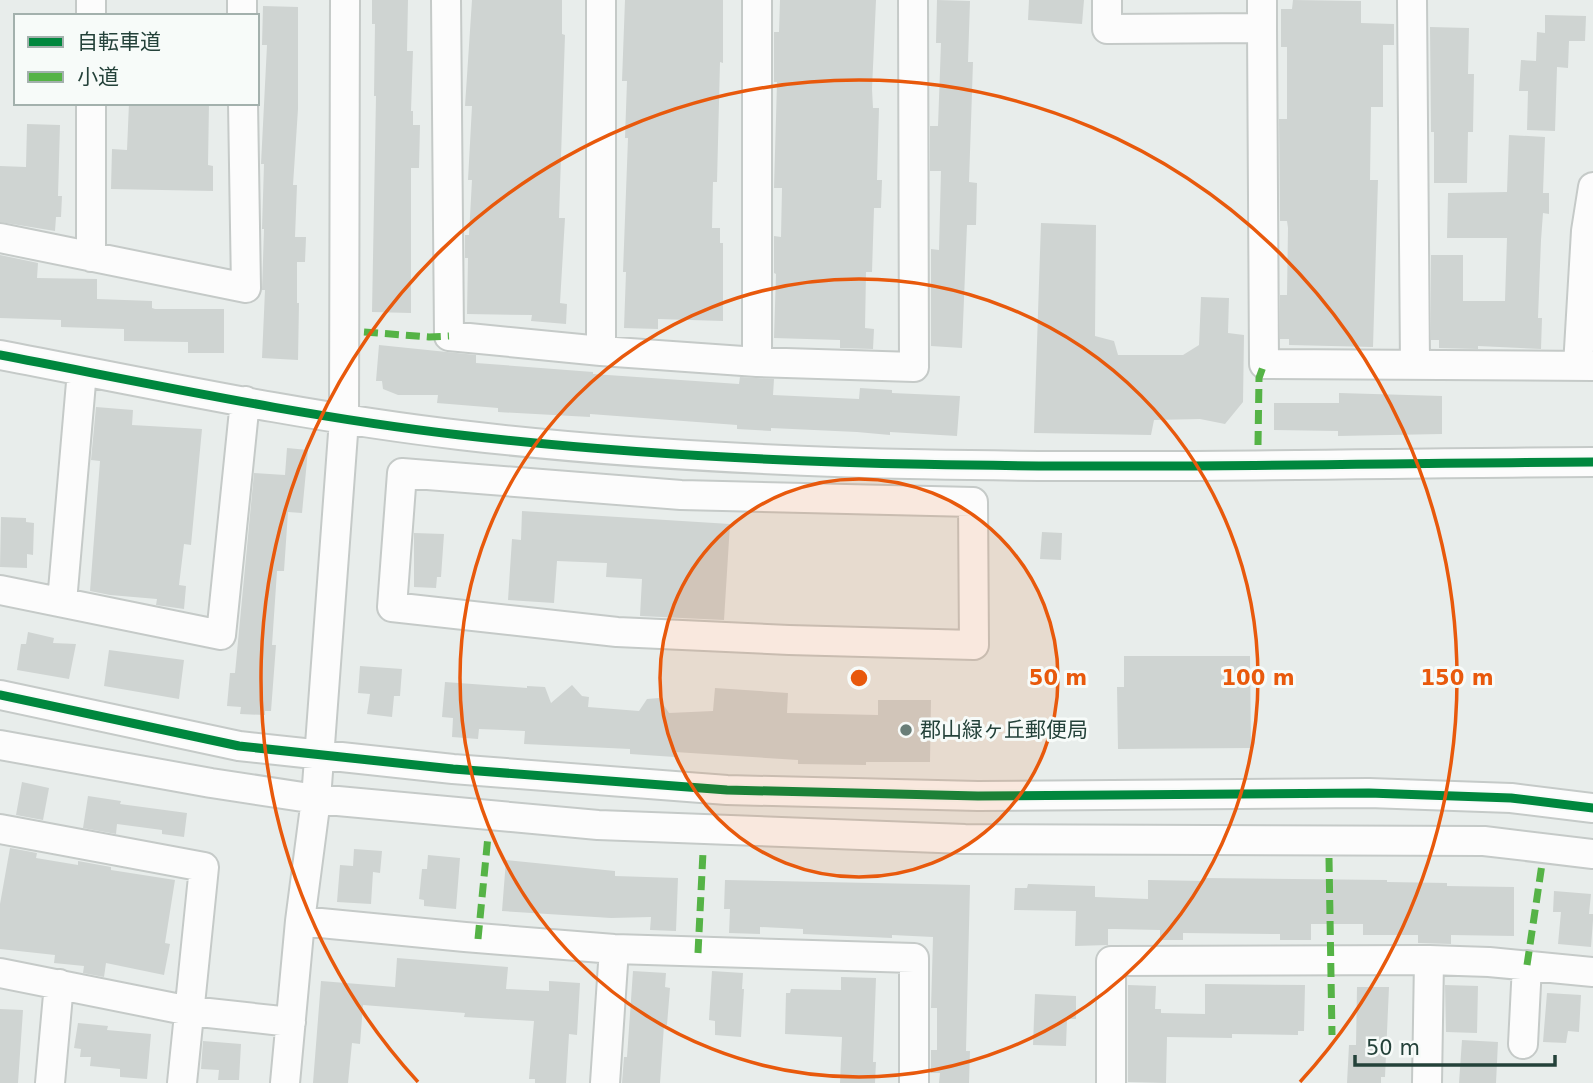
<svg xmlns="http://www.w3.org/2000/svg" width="1593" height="1083" font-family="'DejaVu Sans','Noto Sans JP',sans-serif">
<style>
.building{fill:#cfd4d2}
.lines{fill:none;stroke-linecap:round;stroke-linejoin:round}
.minor-casing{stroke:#c5cac8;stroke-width:32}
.minor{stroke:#fcfcfc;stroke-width:28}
.quiet{stroke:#55b346;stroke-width:7;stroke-dasharray:14 7;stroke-linecap:butt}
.cycleway-casing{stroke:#f7fbf9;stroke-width:13}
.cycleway{stroke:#00873e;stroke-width:9}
.ring{fill:none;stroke:#e8590c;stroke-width:3.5}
.poi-dot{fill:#697e78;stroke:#f7fbf9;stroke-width:2.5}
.labels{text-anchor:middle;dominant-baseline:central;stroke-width:6;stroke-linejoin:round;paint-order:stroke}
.poi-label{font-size:21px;fill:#24423a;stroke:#f7fbf9;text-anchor:start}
.centre{fill:#e8590c;stroke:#f7fbf9;stroke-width:3.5}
.ring-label{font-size:21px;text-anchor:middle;font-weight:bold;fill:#e8590c;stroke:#f7fbf9;stroke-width:6;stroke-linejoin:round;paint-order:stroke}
</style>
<rect width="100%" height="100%" fill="#e8edeb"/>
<path class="building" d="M372,0H408L407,51H413L411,111H413V125H420L419,168H411V313L372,312L376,96H374L375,24H372Z
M472,0H562V34L565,35L559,218H565L560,303L567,304L566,324L531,321L532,315L467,314L468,258H465V235H469L472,180H468L472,106H465Z
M625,0H723V63L720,62L717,182H713L712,228H720V243H723V321L658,319V329L624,328L626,272H623L628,138H625L627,81H622Z
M780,0H876L872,89L873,108H879L877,180H882L881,208H874L872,272H866L865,328L874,329L873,349L840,348V340L774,338L776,274L774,273V236L781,237L782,188H774L777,82H774V32H779Z
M937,0L970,1L968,62H973L969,182L977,183L976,225H967L962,348L931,346V249L939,250L941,171H930V126H938L941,43H936Z
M1029,0H1084L1082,24L1028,20Z
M1293,0L1361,1V23L1394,24V45H1383V107H1371L1370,180H1378L1373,347L1289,345V339H1280V295H1287L1288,228L1287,221H1280L1279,119H1287V47H1281V9H1292Z
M263,6L298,7V109L293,185H297L295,237H306L305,262H297V303H299L298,360L262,358L265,290H262L264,229H262L264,164H261L267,45H262Z
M1545,15L1586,16L1585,41H1569L1568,68L1557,67L1555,131L1527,130L1528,91H1519L1521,60L1536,61L1537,32L1545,33Z
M1430,27L1469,28L1468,74H1474L1473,132H1468L1467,183H1434V132H1431Z
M129,103H209L208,165L213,166V191L111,189L112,149L127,150Z
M27,124L60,125L58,196H62L61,217H56L55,231L0,222V166L26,167Z
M1509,135L1545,137L1543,193H1549V214L1543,213L1541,240L1538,318H1542L1541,349L1478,346V349L1439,348V340H1431V255H1463V301H1505L1507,238H1447L1448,193L1507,192Z
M1041,223L1096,225L1095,336L1114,341L1118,355H1183L1199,345L1201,297L1229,298L1228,333L1244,335L1243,402L1225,424L1200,419L1154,420L1151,435L1034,433Z
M0,255L38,263L37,278L97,279V299L152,301V308L155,309H224V353H188V342L124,341V329L61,327V320L0,318Z
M379,345L476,355V363L593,372V374L739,384L740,377L774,379L773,395L859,399L860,388L892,390V393L960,396L957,436L890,432V435L857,432L771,428V431L737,429V425L590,414V417L498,412V408L437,403L438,395H398L383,389L382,381H376Z
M1339,393L1442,396V434L1338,436V431L1274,430V403H1339Z
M96,407L133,410L132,425L202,429L191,545L184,544L179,585L186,586L184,609L156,605L157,599L110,595L90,591L100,461L91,460Z
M287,448L308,450L302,513L288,512L284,571H277L272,645H276L271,711H265V715L240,714L241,707L227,706L230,673H235L254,473L285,475Z
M522,511L730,524L724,620L640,616L642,579L606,577L607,563L557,561L554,603L508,600L512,539L521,540Z
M1,517L26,518V522L34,523L33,555L27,554V568L0,567Z
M1042,532L1062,533L1061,560L1040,559Z
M414,533L444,534L441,577H437L436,588L414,587Z
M28,632L54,638L53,643L76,644L69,679L17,670L21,644H26Z
M109,650L184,660L179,699L104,686Z
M1124,656H1250L1251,748L1118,749L1117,687H1124Z
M360,666L402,669L400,696H394L392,717L367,714L370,694L358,693Z
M445,682L527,688V686L545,687L551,703L572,685L582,696L589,697L588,707L639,711L647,699L659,698L669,713L713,711L715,688L788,693L787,713L878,715V700H931L930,762H866V765L798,764V760L675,752V757L630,754V749L524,744L525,731L479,729L478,739L452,737L453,718L442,717Z
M22,782L49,788L43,820L16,815Z
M88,796L121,801L120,804L187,813L184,837L162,834V830L117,824L116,834L83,828Z
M10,848L37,853L36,858L78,865V861L111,867V870L175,880L165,943L170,944L164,975L106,963L104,977L83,973L84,966L54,963L55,955L0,949V904Z
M354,849L382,851L380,873L373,872L371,904L337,902L340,865L353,866Z
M428,855L460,858L456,909L424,906V900L419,899L422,869H427Z
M506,860L615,871V876L678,878L676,931L650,930L651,917L611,918L502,911Z
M1204,878L1387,880V882L1447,883V886L1514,887V936L1451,935V944L1418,943V935H1363V924H1311V940H1280V934L1183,933V940H1160V930L1115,929H1108V945L1075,946L1076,911L1014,910L1015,888H1027L1028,884L1095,886V897L1148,899V880L1204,881Z
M725,880L970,885L966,1051H970L969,1083H939L940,1073H931V1050H937V1008H931L933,937L892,935V938L803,934V929L760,927V934L729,933L730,909H724Z
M1554,891L1591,894L1589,914H1593V920L1591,947L1558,944L1561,912H1553Z
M397,958L508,967L506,989L549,991V981L580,983L577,1035L569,1034L566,1083H535V1079H529L534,1021L464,1017L465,1013L363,1005L360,1044L352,1043L348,1083H313L321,981L395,987Z
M633,971L666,973L665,987L670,988L667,1025H664L660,1083H622L624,1057H627Z
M712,971L743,973L742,989H744L741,1037L715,1035V1021L709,1020Z
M841,977L876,978L873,1062H876L875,1083H840L842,1037L785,1034L786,993H790L791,989L841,990Z
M1205,984L1305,985L1304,1031H1298V1035L1232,1034V1038L1167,1037L1166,1083L1128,1082V985L1156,986L1155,1009H1161V1013L1205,1014Z
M1445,985L1478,986L1477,1033L1446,1032Z
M1357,987H1389L1385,1077H1381V1083H1347L1349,1045H1356Z
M1547,993L1581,995L1579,1032L1568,1031L1566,1043L1543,1042Z
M1035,994L1076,996V1019H1067L1066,1046L1033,1045Z
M0,1009L23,1010L18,1083H0Z
M78,1023L108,1026L107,1030L151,1034L147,1079L120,1077V1069L90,1066L91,1057H80L81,1049L74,1048Z
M1462,1040L1498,1042L1496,1083H1459Z
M203,1041L241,1044L239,1080H218L219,1070L201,1069Z"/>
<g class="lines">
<defs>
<path id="minor" d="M242,0V16
M446,0L449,336L601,351L757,362L914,367L913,0
M1107,0V29L1262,28L1264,364L1593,366
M1262,0V28
M1412,0L1415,365
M91,16V0
M0,238L246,288L243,103
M91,257V103
M601,351V0
M0,355C152,384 305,417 460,435C835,479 1216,464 1593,462
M757,362V0
M1578,366L1586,231L1593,187
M402,473L681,495L973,502L974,645L789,640L617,632L392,607Z
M0,590L221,635L245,401
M62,602L82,371
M0,695L239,746L453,769L727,790L978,796L1369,793L1511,798L1593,808
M0,745L211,783L316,799L598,825L965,839L1484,841L1593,854
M0,829L204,867L182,1083
M300,921L465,937L614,949L914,958V1083
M0,973L190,1011L291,1022
M1523,1044L1527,965
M50,1083L59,984
M285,1083L300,921L316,799L344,420L345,0
M605,1083L614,949
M1111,1083V961L1429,960L1489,962L1593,972
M1427,1083L1429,960"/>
</defs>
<use href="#minor" class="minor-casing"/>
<use href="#minor" class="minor"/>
<path class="quiet" d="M364,332L429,337L449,336
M1258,445L1259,378L1264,364
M1329,858L1332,1035
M478,939L488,836
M698,953L703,852
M1527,965L1542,864"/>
<defs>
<path id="cycleway" d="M0,355C152,384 305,417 460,435C835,479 1216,464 1593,462
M0,695L239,746L453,769L727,790L978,796L1369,793L1511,798L1593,808"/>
</defs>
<use href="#cycleway" class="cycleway-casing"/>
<use href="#cycleway" class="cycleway"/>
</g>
<circle cx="859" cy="678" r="199" fill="#e8590c" fill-opacity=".12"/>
<g class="ring">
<circle cx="859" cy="678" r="199"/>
<circle cx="859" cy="678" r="399"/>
<path d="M418 1082A598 598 0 1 1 1300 1082"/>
</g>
<circle class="poi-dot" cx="906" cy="730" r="7"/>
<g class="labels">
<g class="poi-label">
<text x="920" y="730">郡山緑ヶ丘郵便局</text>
</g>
</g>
<circle cx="859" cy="678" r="10" class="centre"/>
<g class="ring-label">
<text x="1058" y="685">50 m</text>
<text x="1258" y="685">100 m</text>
<text x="1457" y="685">150 m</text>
</g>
<rect x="14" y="14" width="245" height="91" fill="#f7fbf9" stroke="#a3b1ad" stroke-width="2"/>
<rect x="28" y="37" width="35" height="10" fill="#00873e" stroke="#a3b1ad" stroke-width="2"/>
<text x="77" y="49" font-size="21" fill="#24423a">自転車道</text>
<rect x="28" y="72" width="35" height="10" fill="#55b346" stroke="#a3b1ad" stroke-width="2"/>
<text x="77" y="84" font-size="21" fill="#24423a">小道</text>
<path d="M1355 1055v10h200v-10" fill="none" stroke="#24423a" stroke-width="3.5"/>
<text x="1366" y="1055" font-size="21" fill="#24423a" stroke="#f7fbf9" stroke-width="5" paint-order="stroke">50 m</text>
</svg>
